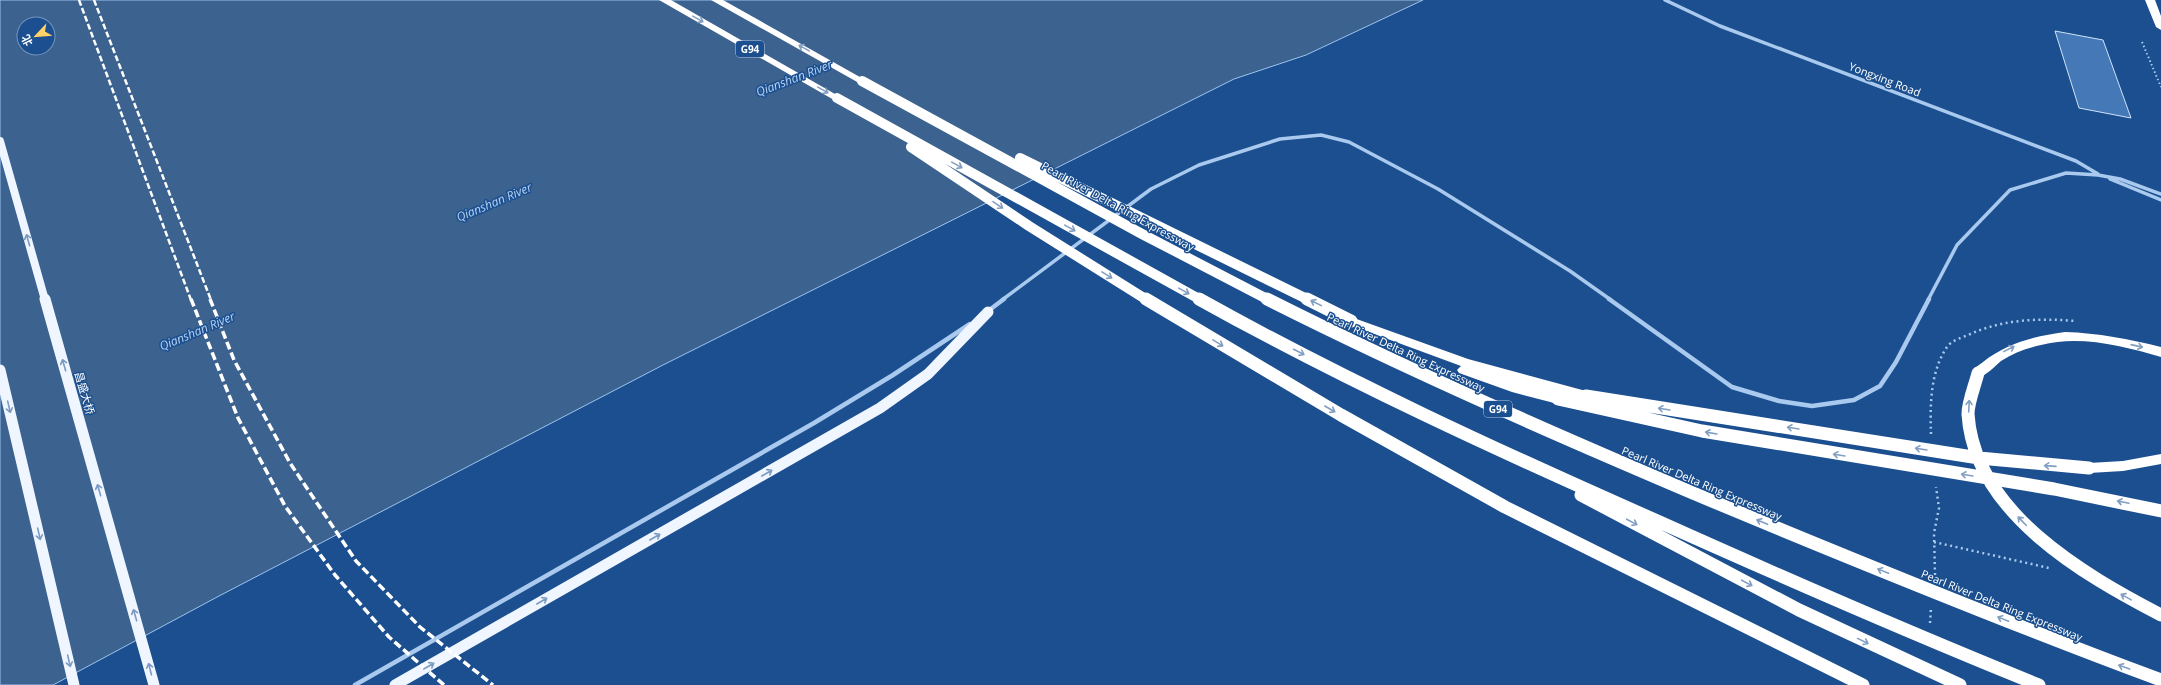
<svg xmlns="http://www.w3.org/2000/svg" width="2161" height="685" font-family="'Open Sans','Noto Sans SC',sans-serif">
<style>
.water{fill:#3c6290;stroke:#9cc4f0;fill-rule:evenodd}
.building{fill:#4478b7;stroke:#cfe3fa}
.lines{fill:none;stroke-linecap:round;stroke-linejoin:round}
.path-far1{stroke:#a9c9ee;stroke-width:2;stroke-dasharray:1.5 2.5;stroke-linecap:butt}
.path{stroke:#a9c9ee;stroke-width:2.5;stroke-dasharray:2 3.5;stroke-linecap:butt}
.minor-far1{stroke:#a9c9ee;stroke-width:3.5}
.minor{stroke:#a9c9ee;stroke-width:4.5}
.primary-far1{stroke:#f0f6ff;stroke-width:8}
.primary{stroke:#f0f6ff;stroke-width:11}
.motorway{fill:#fff;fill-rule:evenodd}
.rail-far1{stroke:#fff;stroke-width:2.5;stroke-dasharray:6 2.5;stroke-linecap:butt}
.rail{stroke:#fff;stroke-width:3.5;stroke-dasharray:8 3.5;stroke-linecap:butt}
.motorway-bridge-far1{stroke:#fff;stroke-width:10}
.motorway-bridge{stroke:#fff;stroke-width:13}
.oneway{stroke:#829ec1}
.oneway2{stroke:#7b9ac1}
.labels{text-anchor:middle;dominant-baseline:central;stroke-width:3;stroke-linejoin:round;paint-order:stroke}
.shield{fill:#1b4f8f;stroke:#bbcadd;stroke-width:1}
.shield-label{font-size:10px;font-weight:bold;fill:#fff}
.street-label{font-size:11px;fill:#fff;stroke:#1b4f8f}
.water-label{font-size:12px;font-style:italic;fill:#b5d3f5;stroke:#1b4f8f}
</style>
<rect width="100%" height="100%" fill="#1b4f8f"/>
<path class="water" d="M0,0H1423L1306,55L1234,79L663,365L219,596L53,685H0ZM24,24H48V48H24Z"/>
<path class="building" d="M2055,31L2103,40L2131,118L2079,108Z"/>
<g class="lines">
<path class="path-far1" d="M2142,42L2161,87"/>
<path class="path" d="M1931,434C1930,406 1930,372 1947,347C1951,341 1960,338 1968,335C2003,319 2038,318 2076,321
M1934,542L2049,568
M1935,575L1934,533L1939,508L1936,487
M1930,623L1931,608"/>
<path class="minor-far1" d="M1665,0L1720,26L2076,161L2098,174
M2110,179L2161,200
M1002,300L1151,189L1199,165L1280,139L1321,135L1349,142L1438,189L1570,271L1611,300
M1928,300L1957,245L2010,190L2066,173L2098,175L2120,179L2161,194"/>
<path class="minor" d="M1609,299L1732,387L1779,401L1812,406L1854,400L1880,386L1896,362L1929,299
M988,311L1004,299
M355,685L814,423L893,375L970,324"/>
<path class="primary-far1" d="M0,141L45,300"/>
<path class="primary" d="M45,299L154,685
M0,370L74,685
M395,685L880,408L928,374L988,312"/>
<path class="motorway" d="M659,0H671L842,98L840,100H834Z
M711,0H723L867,81L865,83H859Z
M2145,0H2155L2161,16V30L2156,27Z
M1351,317L1468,359L1586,391L1590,392L1592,396L1590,400L1586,401L1558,394L1562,395L1564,399L1562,403L1558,404L1512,392L1459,373L1457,370L1461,366L1347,324L1345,321L1347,318Z
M2065,332C2098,333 2129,339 2161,347V357C2123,346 2080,335 2041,345C2027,348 2013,353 2001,361C1995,366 1989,373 1982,376C1979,378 1977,377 1974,376L1972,373C1974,368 1979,365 1983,362C2007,343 2035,336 2065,332Z
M2161,454V464L2123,471L2089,473L2084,472L2082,468L2084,464L2089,463L2123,461Z"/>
<path class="rail-far1" d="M79,0L191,300
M94,0L211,300"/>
<path class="rail" d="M191,299L238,418L285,506L335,575L389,637L444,685
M210,299L234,360L290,463L356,561L420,627L493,685"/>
<path class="motorway-bridge-far1" d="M862,81L1142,234L1269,300
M837,98L1201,300
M911,147L1029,226L1147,300
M1020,158L1309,300"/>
<path class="motorway-bridge" d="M1146,299L1341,415L1505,507L1863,685
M1199,299C1346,381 1501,452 1655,520C1782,577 1910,633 2039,685
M1267,299C1412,372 1561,437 1712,501C1861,563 2010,624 2161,680
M1307,299L1351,321
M1978,373C1975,385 1968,402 1968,414C1974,512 2084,575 2161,615
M1586,396L1979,458L2089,468
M1558,399L1702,431L2054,489L2161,511
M1581,495L1799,610L1960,685"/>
</g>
<defs><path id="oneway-shaft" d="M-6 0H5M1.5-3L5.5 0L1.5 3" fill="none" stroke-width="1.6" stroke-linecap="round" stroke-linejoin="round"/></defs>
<g class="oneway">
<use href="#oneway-shaft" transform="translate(698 19) rotate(29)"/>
<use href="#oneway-shaft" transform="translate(804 48) rotate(-151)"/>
<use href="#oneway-shaft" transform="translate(823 90) rotate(29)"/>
<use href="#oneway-shaft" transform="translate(957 165) rotate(29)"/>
<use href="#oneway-shaft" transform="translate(998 205) rotate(34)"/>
<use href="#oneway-shaft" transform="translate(1070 228) rotate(29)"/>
<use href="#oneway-shaft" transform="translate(1107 275) rotate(32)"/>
<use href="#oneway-shaft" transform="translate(1184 291) rotate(29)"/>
<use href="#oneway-shaft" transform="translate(1316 303) rotate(-154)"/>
<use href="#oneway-shaft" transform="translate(1218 343) rotate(31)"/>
<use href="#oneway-shaft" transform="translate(2137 346) rotate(13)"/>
<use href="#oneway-shaft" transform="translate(2009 349) rotate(-26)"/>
<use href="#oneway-shaft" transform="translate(1299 352) rotate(27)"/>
<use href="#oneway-shaft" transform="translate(1969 406) rotate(-87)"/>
<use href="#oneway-shaft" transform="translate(1330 409) rotate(30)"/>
<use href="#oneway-shaft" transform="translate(1664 409) rotate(-171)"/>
<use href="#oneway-shaft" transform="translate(1793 428) rotate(-171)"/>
<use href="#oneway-shaft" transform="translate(1711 433) rotate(-170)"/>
<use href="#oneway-shaft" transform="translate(1921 449) rotate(-171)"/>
<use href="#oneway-shaft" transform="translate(1839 455) rotate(-171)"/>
<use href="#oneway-shaft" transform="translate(2050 466) rotate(-176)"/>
<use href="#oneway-shaft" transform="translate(1967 475) rotate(-171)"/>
<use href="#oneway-shaft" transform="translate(2123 502) rotate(-168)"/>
<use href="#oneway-shaft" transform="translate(2022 521) rotate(-134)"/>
<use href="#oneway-shaft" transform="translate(1632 522) rotate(28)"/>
<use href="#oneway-shaft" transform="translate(1762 522) rotate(-157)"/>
<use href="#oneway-shaft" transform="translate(1883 571) rotate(-158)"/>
<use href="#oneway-shaft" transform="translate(1747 583) rotate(28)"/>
<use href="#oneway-shaft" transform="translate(2126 597) rotate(-151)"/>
<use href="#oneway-shaft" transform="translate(2003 619) rotate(-158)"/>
<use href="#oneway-shaft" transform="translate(1863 641) rotate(26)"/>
<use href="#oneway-shaft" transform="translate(2124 667) rotate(-160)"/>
</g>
<g class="oneway2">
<use href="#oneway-shaft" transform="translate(28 240) rotate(-106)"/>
<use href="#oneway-shaft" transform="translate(64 365) rotate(-106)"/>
<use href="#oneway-shaft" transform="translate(9 407) rotate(77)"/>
<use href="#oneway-shaft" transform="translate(767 473) rotate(-30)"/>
<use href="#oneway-shaft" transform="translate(99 490) rotate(-106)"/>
<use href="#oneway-shaft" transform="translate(39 534) rotate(77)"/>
<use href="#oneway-shaft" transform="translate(655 537) rotate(-30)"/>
<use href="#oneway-shaft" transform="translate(542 601) rotate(-30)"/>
<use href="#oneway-shaft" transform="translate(135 615) rotate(-106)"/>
<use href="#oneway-shaft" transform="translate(69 661) rotate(77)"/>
<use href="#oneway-shaft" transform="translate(429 666) rotate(-30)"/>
<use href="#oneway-shaft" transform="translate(150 669) rotate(-104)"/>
</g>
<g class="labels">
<g class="shield">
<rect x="736" y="41" width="28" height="16" rx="3"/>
<rect x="1484" y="401" width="28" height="16" rx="3"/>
</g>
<g class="shield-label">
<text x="750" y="49">G94</text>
<text x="1498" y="409">G94</text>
</g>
<g class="street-label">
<text transform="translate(1885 79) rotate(21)">Yongxing Road</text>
<text transform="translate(1118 206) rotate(29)">Pearl River Delta Ring Expressway</text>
<text transform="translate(1406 352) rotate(25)">Pearl River Delta Ring Expressway</text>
<text transform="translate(85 393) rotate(74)">昌盛大桥</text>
<text transform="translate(1702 483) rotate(23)">Pearl River Delta Ring Expressway</text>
<text transform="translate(2002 605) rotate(22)">Pearl River Delta Ring Expressway</text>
</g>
<g class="water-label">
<text transform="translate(794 78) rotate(-21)">Qianshan River</text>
<text transform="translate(494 202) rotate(-23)">Qianshan River</text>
<text transform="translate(197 331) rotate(-23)">Qianshan River</text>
</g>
</g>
<g transform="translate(36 36) rotate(244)"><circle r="19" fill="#1b4f8f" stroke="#7695bc"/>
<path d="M0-3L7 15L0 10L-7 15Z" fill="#ffd166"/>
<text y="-6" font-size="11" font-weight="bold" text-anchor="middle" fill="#ffffff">北</text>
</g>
</svg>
